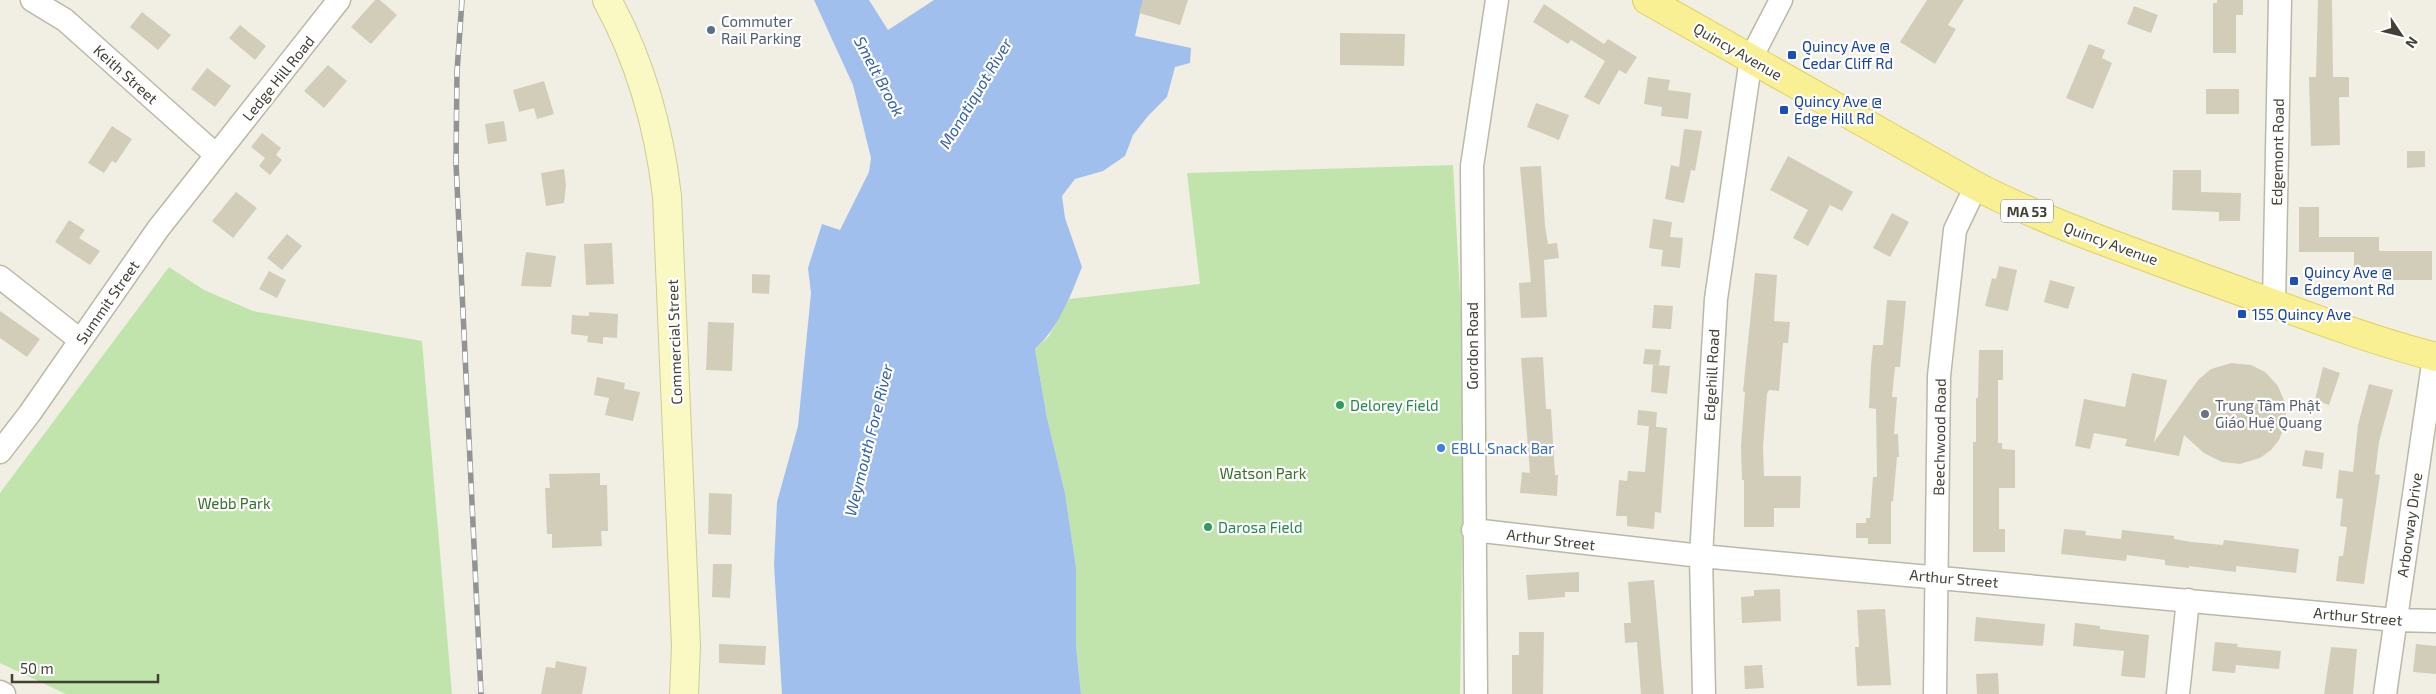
<svg xmlns="http://www.w3.org/2000/svg" width="2436" height="694" font-family="'Exo 2',sans-serif">
<style>
.green{fill:#c1e4ad}
.water{fill:#a1bfec}
.building{fill:#d2cdb9}
.lines{fill:none;stroke-linecap:round;stroke-linejoin:round}
.minor-casing{stroke:#bbb8a7;stroke-width:25}
.secondary-casing{stroke:#cfcb95;stroke-width:30}
.primary-casing{stroke:#ddd065;stroke-width:30}
.minor{stroke:#fff;stroke-width:22}
.secondary{stroke:#fbf9c3;stroke-width:28}
.primary{stroke:#f9f094;stroke-width:28}
.rail-casing{stroke:#939393;stroke-width:5.5}
.rail{stroke:#fff;stroke-width:4;stroke-dasharray:11;stroke-linecap:butt}
.service-dot{fill:#5c6f8a;stroke:#fff;stroke-width:2}
.transit-dot{fill:#1a4fb4;stroke:#fff;stroke-width:2}
.leisure-dot{fill:#2e9e5b;stroke:#fff;stroke-width:2}
.worship-dot{fill:#6b7280;stroke:#fff;stroke-width:2}
.shop-dot{fill:#3f7fe0;stroke:#fff;stroke-width:2}
.labels{text-anchor:middle;dominant-baseline:central;stroke-width:4.5;stroke-linejoin:round;paint-order:stroke}
.shield{fill:#fff;stroke:#7b7971;stroke-width:1}
.shield-label{font-size:14px;font-weight:bold;fill:#423f34}
.service-label{font-size:15px;fill:#4e5e75;stroke:#fff;text-anchor:start}
.transit-label{font-size:15px;fill:#164399;stroke:#fff;text-anchor:start}
.street-label{font-size:15px;fill:#423f34;stroke:#fff}
.leisure-label{font-size:15px;fill:#27864d;stroke:#fff;text-anchor:start}
.worship-label{font-size:15px;fill:#5b616d;stroke:#fff;text-anchor:start}
.shop-label{font-size:15px;fill:#366cbe;stroke:#fff;text-anchor:start}
.park-label{font-size:15px;fill:#38702b;stroke:#fff}
.water-label{font-size:16px;font-style:italic;fill:#3360a8;stroke:#fff}
</style>
<rect width="100%" height="100%" fill="#f1efe3"/>
<path class="green" d="M1453,165L1461,313L1463,489L1460,694H1081L1076,646V567L1065,493L1047,418L1035,349L1049,336L1069,299L1200,284L1187,173Z
M169,267L204,290L253,311L422,341L452,694H66L0,663V493Z"/>
<path class="water" d="M814,0H869L888,30L934,0H1143L1135,36L1191,48L1190,63L1175,67L1167,97L1148,116L1133,135L1125,156L1103,171L1075,179L1062,196L1065,218L1082,267C1070,297 1059,327 1035,349L1047,418L1065,493L1076,567V646L1081,694H782L774,565L777,502L798,426L811,293L808,268L822,224L840,230L869,172L871,158L853,85Z"/>
<path class="building" d="M375,0H380L397,15L371,44L351,27Z
M1143,0H1188L1180,25L1139,13Z
M1927,0H1964L1948,25L1956,29L1935,64L1900,42Z
M2217,0H2243V15H2236V53H2213V3H2217Z
M2318,0H2332L2333,77H2349V97H2339L2340,145L2311,146L2309,77H2316Z
M1544,4L1604,44L1608,39L1637,57L1626,74L1619,70L1599,105L1584,97L1605,61L1571,40L1568,44L1533,22Z
M2134,6L2158,15L2151,33L2127,24Z
M142,12L171,35L158,50L130,27Z
M240,25L266,46L255,60L229,38Z
M1340,33L1405,34L1404,66L1340,65Z
M2089,44L2105,50L2102,58L2112,63L2093,109L2066,98Z
M328,65L347,81L324,108L304,91Z
M207,68L231,86L215,107L191,89Z
M1648,77L1670,80L1668,90L1691,93L1688,119L1661,116L1662,107L1644,104Z
M544,81L554,114L537,119L534,108L519,112L513,90Z
M2206,89H2239V114H2206Z
M1536,103L1569,115L1559,140L1527,127Z
M504,121L507,141L488,144L485,124Z
M112,126L132,139L116,163L112,161L104,173L88,163Z
M1684,129L1702,131L1695,171L1691,170L1684,203L1665,199L1671,165L1679,167Z
M262,133L281,148L276,155L282,160L270,175L259,166L265,158L251,147Z
M2407,151H2425V167L2407,168Z
M1788,156L1853,192L1842,211L1830,205L1808,246L1793,238L1808,210L1770,190Z
M1541,166L1545,226L1548,244L1557,243L1559,258L1544,260L1547,317L1521,318L1519,283L1531,282L1520,167Z
M564,169L566,186L564,203L546,206L541,173Z
M2173,170H2201V192L2241,193L2240,221H2219V212L2172,210Z
M236,192L257,208L233,238L212,221Z
M2299,207H2319V237H2379V251H2432V280H2392V267H2354V252H2299Z
M1892,213L1909,222L1890,257L1873,248Z
M1653,219L1672,222L1670,237L1683,238L1680,268L1661,266L1663,250L1649,248Z
M69,220L85,230L79,238L100,251L90,265L55,242Z
M287,234L302,246L282,270L267,258Z
M612,243L614,284L586,285L584,244Z
M526,252L556,256L551,287L521,286Z
M1999,266L2017,270L2008,311L1985,306L1992,278L1996,279Z
M269,271L286,280L277,298L259,289Z
M1755,273L1777,275L1774,321L1790,322L1788,343H1783L1779,391L1769,390L1767,394L1763,447L1764,476H1801L1800,508H1774V527H1744V480H1742L1741,446L1745,392L1743,391Z
M752,274L770,275L769,294L752,293Z
M2050,280L2075,287L2068,309L2044,302Z
M1887,300L1906,301L1900,367H1895L1892,397H1897L1894,434H1898L1899,457H1897L1893,502L1891,501V544H1868V538H1856V523H1866V518H1870L1873,477H1877L1876,409L1869,408L1871,365L1873,345H1883Z
M1654,305L1673,306L1671,329L1652,328Z
M0,311L40,339L27,357L0,338Z
M589,312L618,314L617,338L603,337V344L587,342L588,336L571,334L572,315L589,316Z
M708,322L734,323L732,371L706,370Z
M1645,349L1661,350L1659,365L1643,364Z
M1979,350H2003V380H1998V443H2002V449L2015,450V488H1999V529H2005V552H1973V442H1976V398H1978Z
M1543,357L1546,409H1551L1555,475H1558L1557,496L1520,493L1522,472L1530,473L1521,358Z
M2231,363L2251,365L2265,372L2278,386L2286,405V422L2279,440L2271,450L2260,458L2240,464L2222,462L2204,453L2184,435L2179,456L2125,446L2127,439L2094,433L2090,449L2075,446L2084,399L2125,407L2132,373L2167,380L2154,442L2198,380L2211,369Z
M1653,365L1670,366L1667,394L1651,392Z
M2323,367L2340,373L2329,405L2315,400Z
M597,377L625,383L624,389L640,392L633,421L605,415L609,398L594,395Z
M2369,384L2393,390L2379,442L2375,474L2380,475L2364,584L2336,581L2339,556H2343L2347,527L2340,526L2343,499L2336,498L2339,470L2353,472L2358,425Z
M1638,410L1657,412L1656,427L1637,425Z
M1649,426L1667,428L1661,513L1655,512L1654,529L1627,526V516H1616L1619,480L1627,481L1628,471L1645,472Z
M2305,450L2324,453L2322,469L2302,466Z
M600,473V485H607L608,531H601L602,546L552,548V534H547L545,488H550L549,474Z
M709,493L732,494L731,535L708,534Z
M2064,529L2086,531L2085,535L2121,539L2122,530L2174,536V539L2192,542L2223,545L2224,540L2299,549L2296,573L2236,566V572L2189,566V568L2165,565V560L2127,555L2126,561L2061,554Z
M713,564H732L730,598L712,597Z
M1579,572V592H1565V597L1528,600L1526,575Z
M1654,580L1664,694H1641L1637,642L1625,643L1624,623H1631L1628,582Z
M1780,589L1781,621L1742,623L1741,597L1754,596V590Z
M1885,609L1891,685L1857,686L1855,647H1859L1857,610Z
M1976,617L2045,624L2043,646L1974,641Z
M2075,623L2100,626V629L2149,635L2145,678L2121,676L2124,651L2073,646Z
M1519,632H1544L1543,694H1512V655H1519Z
M2215,642L2238,644L2237,647L2281,651L2279,669L2236,665L2235,673L2212,671Z
M719,644L766,646L765,665L719,663Z
M2416,644L2436,646V674L2413,672Z
M2331,647L2357,649L2353,694H2324Z
M556,661L587,667L582,694H541L546,667L555,668Z
M1762,665L1764,688L1745,689L1744,666Z
M1998,673L1999,694H1977L1976,674Z"/>
<g class="lines">
<defs>
<path id="minor" d="M32,0L65,20L216,155
M0,277L80,340
M2274,303L2280,0
M0,452L30,413L158,229L339,0
M1473,530L1701,556L2396,620L2436,621
M0,692L4,694
M1476,694L1472,166L1497,0
M1704,694L1701,556L1716,299L1751,58L1781,0
M1935,694L1939,376L1955,230L1976,186
M2178,694L2188,600
M2385,694L2434,357"/>
<path id="secondary" d="M607,0C640,60 659,128 667,196L686,646L684,694"/>
<path id="primary" d="M1647,0L1976,186C2048,223 2123,248 2198,276C2277,304 2355,336 2436,357"/>
</defs>
<use href="#minor" class="minor-casing"/>
<use href="#secondary" class="secondary-casing"/>
<use href="#primary" class="primary-casing"/>
<use href="#minor" class="minor"/>
<use href="#secondary" class="secondary"/>
<use href="#primary" class="primary"/>
<defs>
<path id="rail" d="M462,0L457,72L456,163L481,694"/>
</defs>
<use href="#rail" class="rail-casing"/>
<use href="#rail" class="rail"/>
</g>
<circle class="service-dot" cx="711" cy="30" r="5"/>
<g class="transit-dot">
<rect x="1787" y="50" width="10" height="10" rx="2.5"/>
<rect x="1779" y="105" width="10" height="10" rx="2.5"/>
<rect x="2289" y="276" width="10" height="10" rx="2.5"/>
<rect x="2237" y="309" width="10" height="10" rx="2.5"/>
</g>
<g class="leisure-dot">
<circle cx="1340" cy="405" r="5"/>
<circle cx="1208" cy="527" r="5"/>
</g>
<circle class="worship-dot" cx="2205" cy="414" r="5"/>
<circle class="shop-dot" cx="1441" cy="448" r="5"/>
<g class="labels">
<rect class="shield" x="2001" y="199.5" width="52" height="23" rx="4"/>
<g class="shield-label">
<text x="2027" y="211">MA 53</text>
</g>
<g class="service-label">
<text x="721" y="21">Commuter<tspan x="721" dy="17">Rail Parking</tspan></text>
</g>
<g class="transit-label">
<text x="1802" y="46">Quincy Ave @<tspan x="1802" dy="17">Cedar Cliff Rd</tspan></text>
<text x="1794" y="101">Quincy Ave @<tspan x="1794" dy="17">Edge Hill Rd</tspan></text>
<text x="2304" y="272">Quincy Ave @<tspan x="2304" dy="17">Edgemont Rd</tspan></text>
<text x="2252" y="314">155 Quincy Ave</text>
</g>
<g class="street-label">
<text transform="translate(1738 51) rotate(30)">Quincy Avenue</text>
<text transform="translate(126 74) rotate(42)">Keith Street</text>
<text transform="translate(278 78) rotate(-51)">Ledge Hill Road</text>
<text transform="translate(2277 152) rotate(-89)">Edgemont Road</text>
<text transform="translate(2111 243) rotate(20)">Quincy Avenue</text>
<text transform="translate(107 302) rotate(-55)">Summit Street</text>
<text transform="translate(674 342) rotate(-92)">Commercial Street</text>
<text transform="translate(1472 346) rotate(-90)">Gordon Road</text>
<text transform="translate(1711 375) rotate(-87)">Edgehill Road</text>
<text transform="translate(1939 437) rotate(-89)">Beechwood Road</text>
<text transform="translate(2409 525) rotate(-82)">Arborway Drive</text>
<text transform="translate(1551 539) rotate(7)">Arthur Street</text>
<text transform="translate(1954 578) rotate(5)">Arthur Street</text>
<text transform="translate(2358 616) rotate(5)">Arthur Street</text>
</g>
<g class="leisure-label">
<text x="1350" y="405">Delorey Field</text>
<text x="1218" y="527">Darosa Field</text>
</g>
<g class="worship-label">
<text x="2215" y="405">Trung Tâm Phật<tspan x="2215" dy="17">Giáo Huệ Quang</tspan></text>
</g>
<g class="shop-label">
<text x="1451" y="448">EBLL Snack Bar</text>
</g>
<g class="park-label">
<text x="1263" y="473">Watson Park</text>
<text x="234" y="503">Webb Park</text>
</g>
<g class="water-label">
<text transform="translate(880 76) rotate(62)">Smelt Brook</text>
<text transform="translate(975 93) rotate(-59)">Monatiquot River</text>
<text transform="translate(868 440) rotate(-76)">Weymouth Fore River</text>
</g>
</g>
<g transform="translate(2401 35) rotate(125)" stroke="#ffffff" stroke-width="4" paint-order="stroke">
<path d="M0-4L9 19L0 12L-9 19Z" fill="#423f34"/>
<text y="-8" font-size="14" font-weight="bold" text-anchor="middle" fill="#423f34">N</text>
</g>
<path d="M12 674v8h146v-8" fill="none" stroke="#423f34" stroke-width="2.5"/>
<text x="20" y="674" font-size="15" fill="#423f34" stroke="#ffffff" stroke-width="4" paint-order="stroke">50 m</text>
</svg>
